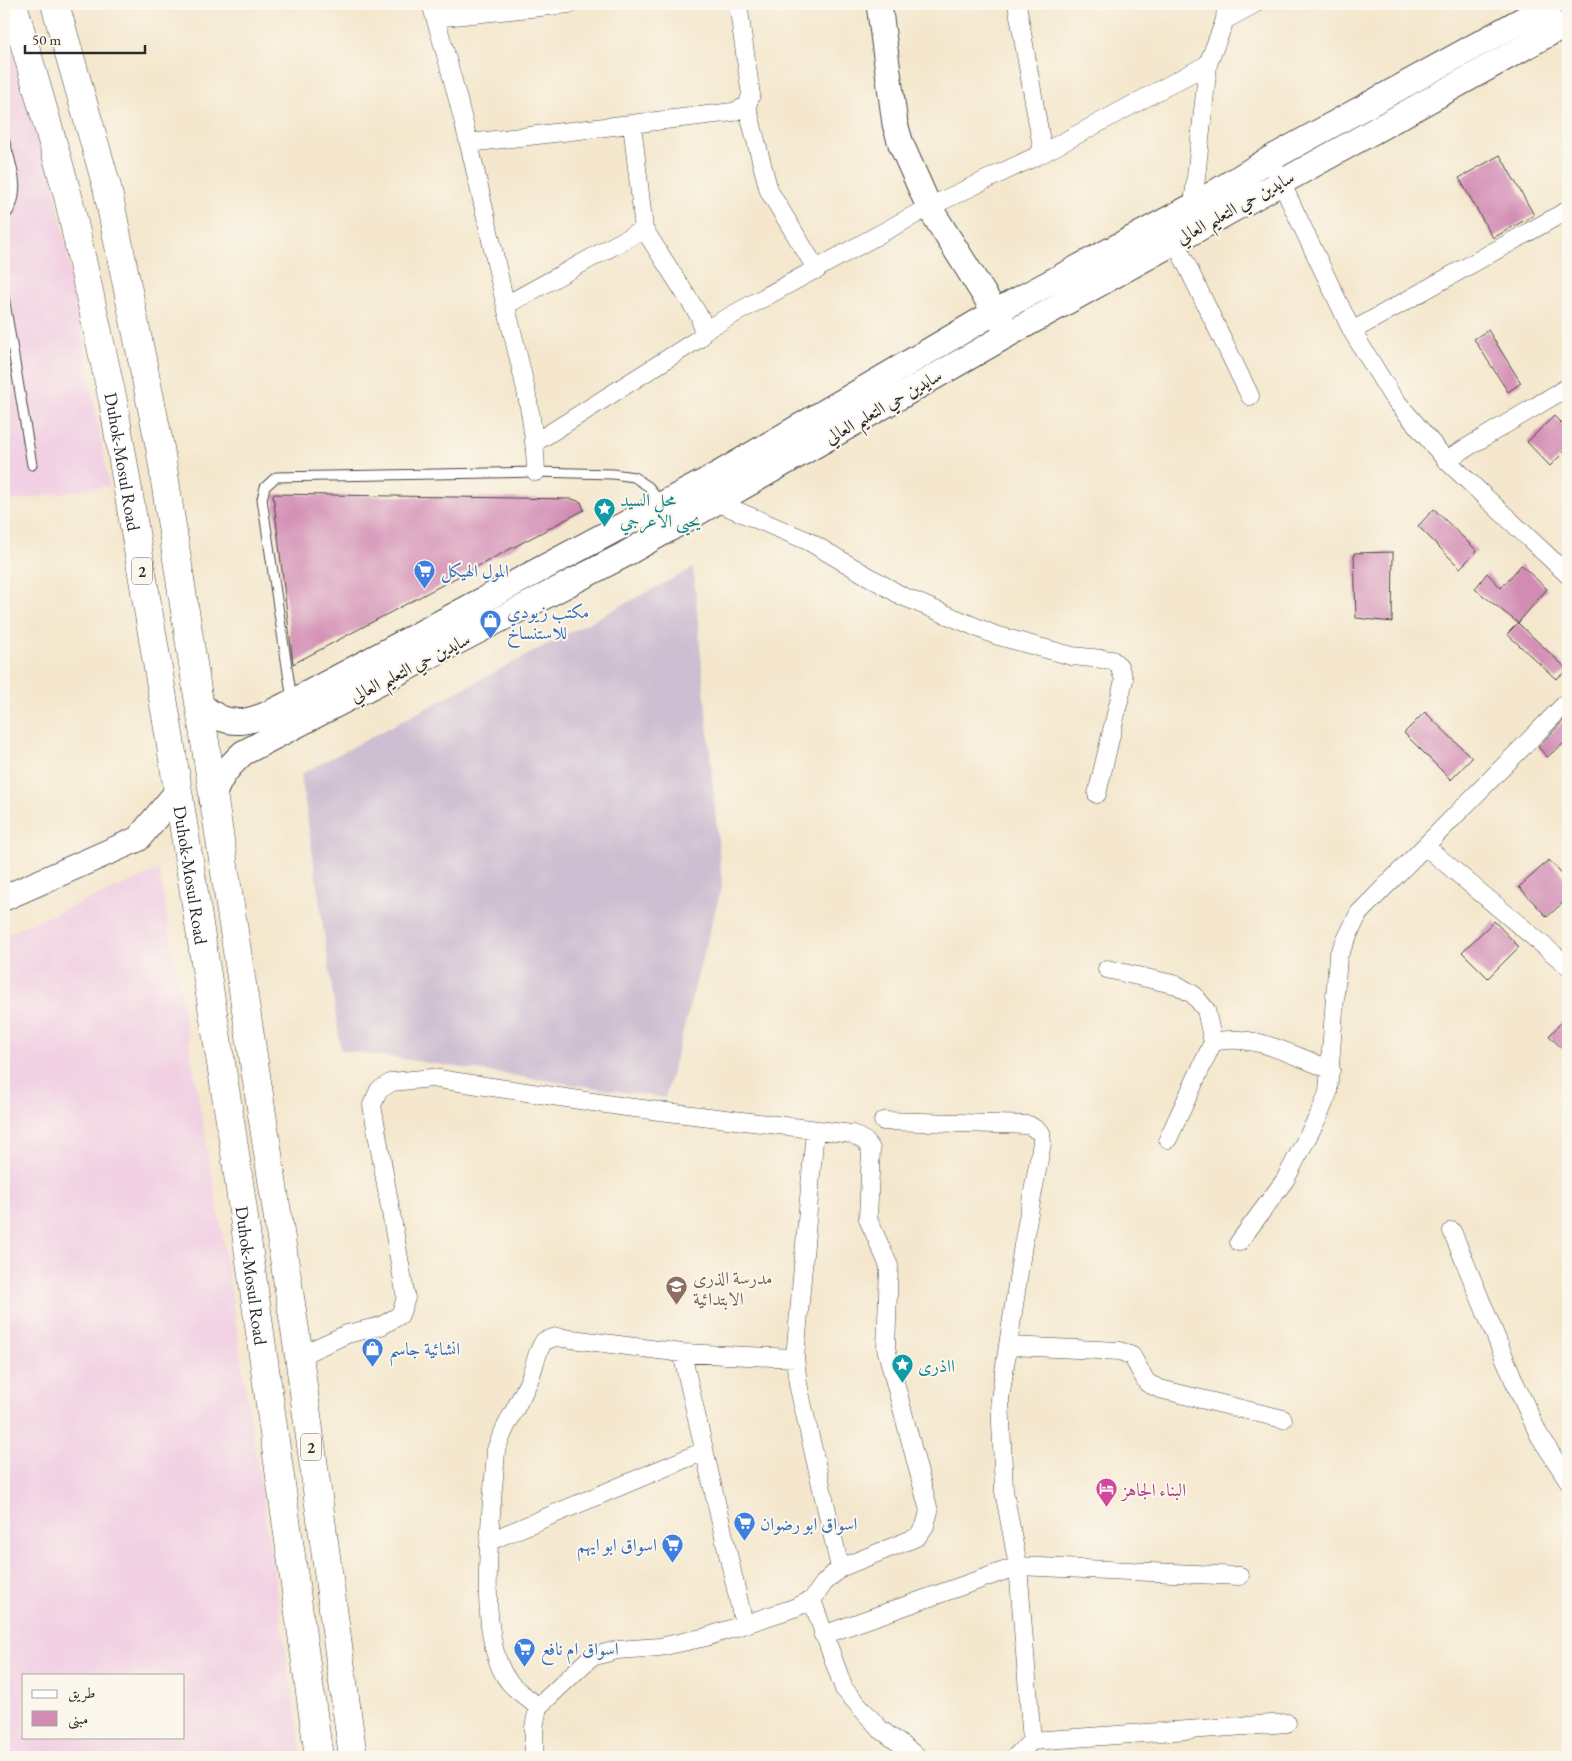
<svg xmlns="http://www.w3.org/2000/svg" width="1572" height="1761" font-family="'EB Garamond',Amiri,serif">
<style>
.built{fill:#f1d0e3;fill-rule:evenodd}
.industrial{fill:#cebed1}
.building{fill:#d28cb4}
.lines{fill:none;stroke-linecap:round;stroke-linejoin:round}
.lane-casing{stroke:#494743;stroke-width:11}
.street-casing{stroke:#494743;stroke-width:19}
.secondary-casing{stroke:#494743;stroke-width:27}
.highway-casing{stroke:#494743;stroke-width:29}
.lane{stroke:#fff;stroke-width:9}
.street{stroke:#fff;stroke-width:18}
.secondary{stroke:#fff;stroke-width:25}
.highway{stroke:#fff;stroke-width:28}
.labels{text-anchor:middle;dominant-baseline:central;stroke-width:4;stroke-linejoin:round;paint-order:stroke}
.shield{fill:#fbf7ec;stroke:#696865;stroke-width:1}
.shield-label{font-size:16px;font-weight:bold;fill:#2b2b2b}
.street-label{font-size:18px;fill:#2b2b2b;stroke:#fbf7ec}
.culture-label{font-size:18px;fill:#0d838f;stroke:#fbf7ec;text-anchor:start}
.shop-label{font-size:18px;fill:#366cbe;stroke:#fbf7ec;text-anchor:start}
.education-label{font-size:18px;fill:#785e54;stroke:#fbf7ec;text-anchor:start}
.hotel-label{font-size:18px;fill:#b23c85;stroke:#fbf7ec;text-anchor:start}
</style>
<rect width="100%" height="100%" fill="#fbf7ec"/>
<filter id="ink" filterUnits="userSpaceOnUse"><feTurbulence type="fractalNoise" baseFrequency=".02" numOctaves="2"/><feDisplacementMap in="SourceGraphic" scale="10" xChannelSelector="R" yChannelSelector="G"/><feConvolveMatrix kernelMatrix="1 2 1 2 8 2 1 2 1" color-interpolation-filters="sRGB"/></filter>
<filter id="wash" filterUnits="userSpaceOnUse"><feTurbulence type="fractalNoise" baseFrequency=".0096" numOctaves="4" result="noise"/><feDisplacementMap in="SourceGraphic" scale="20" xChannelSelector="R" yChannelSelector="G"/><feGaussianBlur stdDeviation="1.12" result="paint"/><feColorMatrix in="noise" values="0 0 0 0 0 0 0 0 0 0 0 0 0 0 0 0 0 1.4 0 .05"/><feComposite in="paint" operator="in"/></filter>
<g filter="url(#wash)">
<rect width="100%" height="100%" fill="#f4e7cd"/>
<path class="built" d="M4,20L55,188L109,486L4,502Z
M159,870L222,1233L302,1757H4V935ZM24,1675H184V1737H24Z"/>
<path class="industrial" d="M693,568L722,885L665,1098L341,1050L301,774Z"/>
<g id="blocks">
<path class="building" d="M1500,155L1534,215L1493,238L1459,178Z
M1488,330L1521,383L1508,392L1474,339Z
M1554,416L1568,430V448L1550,466L1527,442Z
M273,494L572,499L581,502L584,510L293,664Z
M1434,509L1477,551L1460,568L1418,526Z
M1393,552L1392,622L1356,618L1354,553Z
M1521,565L1547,589L1518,623L1475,589L1487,573L1501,588Z
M1518,623L1568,670L1556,679L1507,634Z
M1425,712L1472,758L1451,780L1404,733Z
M1568,716V740L1547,757L1538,747Z
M1549,860L1568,881V898L1547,917L1519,887Z
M1494,921L1519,947L1488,978L1462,952Z
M1568,1015V1054L1549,1036Z"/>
</g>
</g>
<g filter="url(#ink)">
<use href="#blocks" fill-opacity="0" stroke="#494743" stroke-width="1"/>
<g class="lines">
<defs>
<path id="lane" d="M4,139C11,164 24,195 4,217
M4,297L32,465
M292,700L262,499L265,487L276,477L536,472L613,474L634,477L649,487L661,504"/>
<path id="street" d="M431,4C460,98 481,194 502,290C516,350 535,411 536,472
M1017,4L1043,153
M435,18L569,4
M1225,20L1254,4
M747,106L769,191L817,270
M469,143L733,112L747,106L751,95L738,4
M1270,159L1352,331L1392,396L1446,460L1568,575
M1193,206L1208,64L1225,20L1226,4
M1175,241L1250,396
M506,305L644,229
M703,331L929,207L1043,153L1208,64
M1352,331L1568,210
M536,442L700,338L703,331L700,317L644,229L632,124
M1446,460L1568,387
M716,502L808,541L902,596L995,635L1072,656L1112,660L1119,666L1124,680L1097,794
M1425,846L1568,966
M1107,969L1177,985L1194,995L1206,1010L1213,1042L1168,1139
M1213,1042C1253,1032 1294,1056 1331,1070
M883,1121L1029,1125L1041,1133L1042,1143L1023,1245L1000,1399L1004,1491L1018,1566L1032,1741L1015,1757
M815,1130L795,1358L798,1384L840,1568
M1452,1231L1515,1383L1539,1435L1568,1480
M1239,1242L1285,1180L1319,1115L1328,1093L1338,956L1359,913L1568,701
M1008,1346L1120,1351L1132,1356L1147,1383L1160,1389L1283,1419
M682,1353L744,1624
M299,1356L347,1334L381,1326L400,1315L406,1298L372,1105L379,1090L392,1082L432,1078L626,1107L852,1134L865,1141L871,1149L868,1219L889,1266L886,1348L929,1511L925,1526L917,1537L840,1568L824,1583L812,1600L794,1608L706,1637L660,1647L617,1650L591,1657L538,1707L534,1728V1757
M490,1541L704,1451
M812,1600L844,1689L880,1729L918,1757
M823,1635L1018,1566L1240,1576
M538,1707C529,1699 517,1691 509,1682C473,1637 493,1507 496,1450C504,1425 520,1403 530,1378C535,1365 536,1353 544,1341L556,1337L682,1353L795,1358
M1032,1741L1287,1723"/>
<path id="secondary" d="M879,4L895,124L901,144L929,207L1004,326
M200,704C232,735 258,719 292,702L717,475L995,312L1193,206L1270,159L1551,4
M212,800C218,779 227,768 243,753L622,556L1009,334L1568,23
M4,898L138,839L177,792"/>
<g id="highway">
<path id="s1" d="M13,4L68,196L113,401L169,734L234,1146L319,1757"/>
<path d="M55,4L107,187L160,448L299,1356L353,1757"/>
</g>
</defs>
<use href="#lane" class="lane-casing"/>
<use href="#street" class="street-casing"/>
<use href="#secondary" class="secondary-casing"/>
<use href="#highway" class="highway-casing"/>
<use href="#lane" class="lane"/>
<use href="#street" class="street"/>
<use href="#secondary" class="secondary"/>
<use href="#highway" class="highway"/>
</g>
</g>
<defs>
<symbol id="sight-pin" viewBox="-11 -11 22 30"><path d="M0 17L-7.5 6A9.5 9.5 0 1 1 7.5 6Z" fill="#0f9aa8" stroke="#fbf7ec"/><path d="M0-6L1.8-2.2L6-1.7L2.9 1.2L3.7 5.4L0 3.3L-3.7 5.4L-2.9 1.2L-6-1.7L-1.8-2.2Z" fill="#fff"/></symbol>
<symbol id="supermarket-pin" viewBox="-11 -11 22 30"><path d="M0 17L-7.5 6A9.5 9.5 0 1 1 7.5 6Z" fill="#3f7fe0" stroke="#fbf7ec"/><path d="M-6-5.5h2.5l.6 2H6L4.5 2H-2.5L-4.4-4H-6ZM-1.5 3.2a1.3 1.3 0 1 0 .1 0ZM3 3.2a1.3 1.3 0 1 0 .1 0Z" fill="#fff"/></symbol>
<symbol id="shop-pin" viewBox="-11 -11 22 30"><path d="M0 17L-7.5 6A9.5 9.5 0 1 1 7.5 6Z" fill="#3f7fe0" stroke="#fbf7ec"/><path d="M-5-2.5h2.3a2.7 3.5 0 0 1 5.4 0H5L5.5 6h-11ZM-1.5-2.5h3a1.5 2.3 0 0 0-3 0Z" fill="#fff"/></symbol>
<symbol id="school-pin" viewBox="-11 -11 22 30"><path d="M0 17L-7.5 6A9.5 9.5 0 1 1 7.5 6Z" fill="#8d6e63" stroke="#fbf7ec"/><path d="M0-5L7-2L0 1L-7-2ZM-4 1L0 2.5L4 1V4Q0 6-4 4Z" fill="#fff"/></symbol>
<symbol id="hotel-pin" viewBox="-11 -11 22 30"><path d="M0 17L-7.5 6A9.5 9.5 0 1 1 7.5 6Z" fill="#d1479c" stroke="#fbf7ec"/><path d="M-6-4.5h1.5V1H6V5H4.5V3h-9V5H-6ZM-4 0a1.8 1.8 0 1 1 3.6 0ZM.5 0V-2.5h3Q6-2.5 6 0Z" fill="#fff"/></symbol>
</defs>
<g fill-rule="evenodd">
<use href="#sight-pin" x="592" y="496" width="25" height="34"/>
<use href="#supermarket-pin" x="412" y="558" width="25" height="34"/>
<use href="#shop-pin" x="478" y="608" width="25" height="34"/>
<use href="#school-pin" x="664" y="1274" width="25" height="34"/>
<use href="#shop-pin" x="360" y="1336" width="25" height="34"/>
<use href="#sight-pin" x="890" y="1352" width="25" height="34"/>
<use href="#hotel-pin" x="1094" y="1476" width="25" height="34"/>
<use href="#supermarket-pin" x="732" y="1510" width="25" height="34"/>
<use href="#supermarket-pin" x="660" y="1532" width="25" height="34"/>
<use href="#supermarket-pin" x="512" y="1636" width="25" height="34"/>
</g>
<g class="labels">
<g class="shield">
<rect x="132" y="557.5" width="20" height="27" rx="4"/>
<rect x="301" y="1433.5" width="20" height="27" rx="4"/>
</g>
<g class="shield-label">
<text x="142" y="571">2</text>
<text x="311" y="1447">2</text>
</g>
<g class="street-label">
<text transform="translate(1235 207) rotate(-29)">سايدين حي التعليم العالي</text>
<text transform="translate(883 406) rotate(-30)">سايدين حي التعليم العالي</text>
<text stroke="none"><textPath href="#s1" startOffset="471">Duhok-Mosul Road</textPath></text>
<text transform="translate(410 667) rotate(-27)">سايدين حي التعليم العالي</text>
<text stroke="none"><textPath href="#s1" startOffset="890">Duhok-Mosul Road</textPath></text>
<text stroke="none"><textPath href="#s1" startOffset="1295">Duhok-Mosul Road</textPath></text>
</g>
<g class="culture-label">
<text x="620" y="499">محل السيد<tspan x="620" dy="21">يحيى الاعرجي</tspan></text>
<text x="918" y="1365">ااذرى</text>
</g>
<g class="shop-label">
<text x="441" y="570">المول الهيكل</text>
<text x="507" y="611">مكتب زيودي<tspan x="507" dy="21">للاستنساخ</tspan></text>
<text x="389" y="1348">انشائية جاسم</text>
<text x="760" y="1523">اسواق ابو رضوان</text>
<text x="657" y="1544" text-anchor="end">اسواق ابو ايهم</text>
<text x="541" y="1648">اسواق ام نافع</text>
</g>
<g class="education-label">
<text x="693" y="1277">مدرسة الذرى<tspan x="693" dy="21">الابتدائية</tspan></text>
</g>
<g class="hotel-label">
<text x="1122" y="1489">البناء الجاهز</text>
</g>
</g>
<rect width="1572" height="1761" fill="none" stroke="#fbf7ec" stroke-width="20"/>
<rect x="22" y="1674" width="162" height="65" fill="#fbf7ec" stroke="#a8a59f"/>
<rect x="32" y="1690" width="25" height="8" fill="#ffffff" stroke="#a8a59f"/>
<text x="68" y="1698" font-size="15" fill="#2b2b2b">طريق</text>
<rect x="32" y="1711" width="25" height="15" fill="#d28cb4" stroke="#a8a59f"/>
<text x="68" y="1724" font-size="15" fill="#2b2b2b">مبنى</text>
<path d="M25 45v8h120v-8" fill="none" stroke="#2b2b2b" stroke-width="2.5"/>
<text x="32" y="45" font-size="15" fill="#2b2b2b" stroke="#fbf7ec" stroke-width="4" paint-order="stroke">50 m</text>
</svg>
